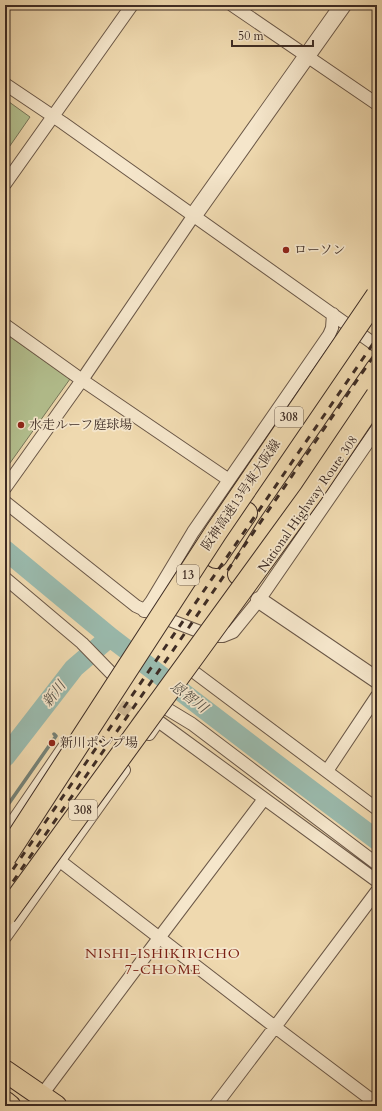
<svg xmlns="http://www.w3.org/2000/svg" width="382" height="1111" font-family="Cardo,'Noto Serif JP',serif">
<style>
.green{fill:#b3c08f;stroke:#78765a}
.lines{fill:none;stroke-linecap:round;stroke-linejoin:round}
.stream{stroke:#758176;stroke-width:3.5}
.river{stroke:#9abaad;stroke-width:20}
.minor-tunnel{stroke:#ccb693;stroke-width:12;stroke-dasharray:12 6;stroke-linecap:butt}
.minor-casing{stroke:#6a5747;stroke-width:14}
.tertiary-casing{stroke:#6a5747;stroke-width:18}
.trunk-casing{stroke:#3e2c24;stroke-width:23}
.motorway-casing{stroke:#3e2c24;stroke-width:24}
.minor{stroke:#f5e6cb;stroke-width:12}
.tertiary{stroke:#f5e6cb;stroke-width:16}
.trunk{stroke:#efd9af;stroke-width:21}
.motorway{stroke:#efd9af;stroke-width:22}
.rail{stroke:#3e2c24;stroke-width:3;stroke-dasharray:7 7;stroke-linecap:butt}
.motorway-bridge-casing{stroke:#3e2c24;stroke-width:24;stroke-linecap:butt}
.motorway-bridge{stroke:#efd9af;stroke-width:22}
.poi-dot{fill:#8f2418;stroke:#f5e6cb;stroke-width:1.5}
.labels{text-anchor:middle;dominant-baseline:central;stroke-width:3.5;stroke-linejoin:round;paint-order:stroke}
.shield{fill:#f5e6cb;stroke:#756456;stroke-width:1}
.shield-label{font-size:12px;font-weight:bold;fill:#3e2c24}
.poi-label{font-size:13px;fill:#3e2c24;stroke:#f5e6cb;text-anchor:start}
.street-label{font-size:13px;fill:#3e2c24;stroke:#f5e6cb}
.water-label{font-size:14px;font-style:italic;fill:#555046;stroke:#f5e6cb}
.neighbourhood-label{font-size:14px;letter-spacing:1px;fill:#7a1f14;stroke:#f5e6cb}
</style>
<rect width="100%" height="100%" fill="#efd9af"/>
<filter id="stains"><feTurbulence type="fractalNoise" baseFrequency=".005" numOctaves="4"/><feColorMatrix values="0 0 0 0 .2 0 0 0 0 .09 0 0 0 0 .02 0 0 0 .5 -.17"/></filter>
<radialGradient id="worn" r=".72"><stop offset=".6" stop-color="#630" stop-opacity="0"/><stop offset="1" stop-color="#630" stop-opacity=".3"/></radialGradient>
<path class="green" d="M5,99L30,117L5,153Z
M5,333L70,379L5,470Z"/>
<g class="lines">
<path class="stream" d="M35,719L39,723
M5,809L56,736L54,734"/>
<path class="river" d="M5,550L110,637L288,773L377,840
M5,757L74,668L110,637"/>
<path class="minor-tunnel" d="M105,695L149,726"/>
<defs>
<path id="minor" d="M232,5L377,104
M5,84L63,123L377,346
M5,184L132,5
M194,215L82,380L229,480
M5,325L82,380L5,488
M5,502L136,606L151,613L211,636H223L233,632L259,600L377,429
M5,578L82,643L118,680
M144,611L151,602L193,532L329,335L332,328L333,314
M186,666L377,809
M159,704L192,724L377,864
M149,734L158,721L377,881
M327,771L377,696
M5,833L64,747
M60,861L275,1027L377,1104
M5,937L124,770
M41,1096L159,938L264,799
M215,1106L275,1027L377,891"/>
<path id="tertiary" d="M194,215L343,5
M259,600L377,680"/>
<path id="trunk" d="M5,1071L56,1106
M5,1102L10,1106"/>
<path id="motorway" d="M216,557L246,513
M239,574L268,527L377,369"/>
</defs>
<use href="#minor" class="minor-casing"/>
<use href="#tertiary" class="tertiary-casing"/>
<use href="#trunk" class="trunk-casing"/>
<use href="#motorway" class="motorway-casing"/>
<use href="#minor" class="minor"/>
<use href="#tertiary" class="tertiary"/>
<use href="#trunk" class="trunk"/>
<use href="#motorway" class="motorway"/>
<path class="rail" d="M5,881L377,338
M5,893L185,633L377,351"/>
<defs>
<path id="motorway-bridge" d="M5,857L216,532L377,296
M5,915L311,494L377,396"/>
</defs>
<use href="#motorway-bridge" class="motorway-bridge-casing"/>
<use href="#motorway-bridge" class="motorway-bridge"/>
</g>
<g class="poi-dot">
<circle cx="286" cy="250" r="4"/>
<circle cx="21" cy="425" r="4"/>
<circle cx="52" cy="743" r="4"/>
</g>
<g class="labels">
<g class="shield">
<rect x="275" y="407" width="28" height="20" rx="3"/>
<rect x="177" y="565" width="22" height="20" rx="3"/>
<rect x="69" y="800" width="28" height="20" rx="3"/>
</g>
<g class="shield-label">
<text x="289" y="417">308</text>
<text x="188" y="575">13</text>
<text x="83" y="810">308</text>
</g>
<g class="poi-label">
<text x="294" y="250">ローソン</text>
<text x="29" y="425">水走ルーフ庭球場</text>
<text x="60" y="743">新川ポンプ場</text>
</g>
<g class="street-label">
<text transform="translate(241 495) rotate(-56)">阪神高速13号東大阪線</text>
<text transform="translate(308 504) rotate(-55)">National Highway Route 308</text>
</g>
<g class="water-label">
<text transform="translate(54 694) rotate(-52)">新川</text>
<text transform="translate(189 697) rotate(37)">恩智川</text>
</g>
<g class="neighbourhood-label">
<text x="163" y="953">NISHI-ISHIKIRICHO<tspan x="163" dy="16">7-CHOME</tspan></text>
</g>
</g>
<rect width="382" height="1111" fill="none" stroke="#efd9af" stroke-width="20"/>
<rect x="6" y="6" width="370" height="1099" fill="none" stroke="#3e2c24" stroke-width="2"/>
<rect x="10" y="10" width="362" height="1091" fill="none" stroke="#3e2c24"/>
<path d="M232 40v6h81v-6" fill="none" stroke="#3e2c24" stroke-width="2"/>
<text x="238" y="40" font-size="12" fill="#3e2c24" stroke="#f5e6cb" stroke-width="3" paint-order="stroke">50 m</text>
<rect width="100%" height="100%" filter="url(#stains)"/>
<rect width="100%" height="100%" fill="url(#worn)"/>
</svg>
